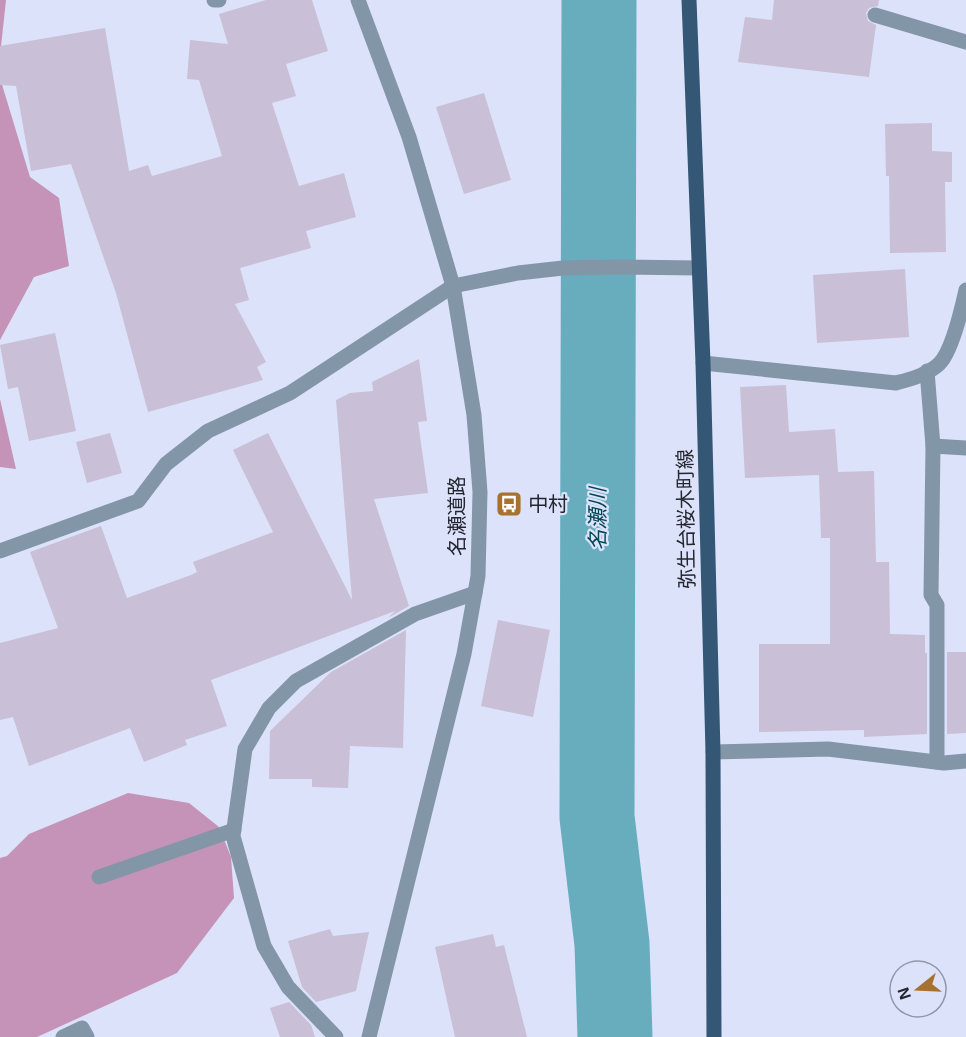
<svg xmlns="http://www.w3.org/2000/svg" width="966" height="1037" viewBox="0 0 966 1037" font-family="Arial,'Noto Sans JP',sans-serif">
<rect width="100%" height="100%" fill="#dce2fa"/>
<g fill="#c493b7">
<polygon points="0,0 6,0 0,56"/>
<polygon points="0,78 30,177 59,198 69,266 34,277 0,340"/>
<polygon points="0,399 16,469 0,467"/>
<polygon points="128,793 189,803 219,827 231,857 234,898 177,973 37,1037 0,1037 0,858 7,856 29,834"/>
</g>
<g fill="none" stroke-linecap="round" stroke-linejoin="round">
<polyline stroke="#67adbe" stroke-width="75" points="599,0 597,817 612,944 615,1037"/>
</g>
<g fill="#c9bfd6">
<polygon points="266,0 312,0 328,51 286,64 296,96 272,103 299,186 344,173 356,217 306,231 311,248 240,268 249,300 235,304 266,362 257,367 263,380 148,412 116,293 71,164 31,171 16,86 0,85 0,46 105,28 129,171 148,165 152,176 222,156 199,80 187,79 190,40 228,44 219,14"/>
<polygon points="774,0 879,0 878,6 869,8 866,13 868,21 876,25 869,77 738,62 745,17 772,20"/>
<polygon points="484,93 511,180 464,194 436,107"/>
<polygon points="932,123 932,151 952,152 952,182 945,182 946,252 890,253 889,176 886,176 885,124"/>
<polygon points="905,269 909,337 817,343 813,275"/>
<polygon points="55,333 76,431 29,441 18,387 8,389 0,345"/>
<polygon points="419,359 427,421 418,422 428,493 374,499 409,606 388,618 395,611 211,680 227,726 185,740 187,745 144,762 130,728 29,766 13,717 0,720 0,643 58,628 30,552 101,526 127,598 191,575 197,572 193,562 273,532 233,450 268,433 352,600 336,400 350,393 373,391 372,382"/>
<polygon points="786,385 789,432 835,429 838,472 874,471 876,562 889,562 890,634 925,635 925,653 927,653 927,734 864,737 864,730 759,732 759,644 830,644 830,538 821,538 819,475 745,478 740,387"/>
<polygon points="110,433 122,473 87,483 76,442"/>
<polygon points="498,620 550,630 533,717 481,706"/>
<polygon points="406,630 403,748 350,746 348,788 312,787 312,779 269,779 270,731 331,672"/>
<polygon points="947,652 966,652 966,733 947,734"/>
<polygon points="330,929 333,936 369,932 356,991 316,1002 302,987 288,941"/>
<polygon points="493,934 496,947 504,945 527,1037 455,1037 435,947"/>
<polygon points="289,1002 311,1025 315,1037 280,1037 270,1008"/>
</g>
<g fill="none" stroke-linecap="round" stroke-linejoin="round">
<g stroke="#8396a7" stroke-width="15">
<polyline points="214,0 219,0"/>
<polyline points="358,0 409,137 453,286 474,415 480,492 478,576 464,654 369,1037"/>
<polyline points="875,15 966,42"/>
<path d="M 703,363 L 896,383 C 911,379 927,375 939,364 C 952,352 962,308 966,290"/>
<polyline points="927,371 933,446 931,595 937,605 937,762"/>
<polyline points="933,446 966,448"/>
<polyline points="0,551 138,501 166,464 208,431 290,393 453,286 518,273 563,268 622,267 699,268"/>
<polyline points="713,752 828,749 944,763 966,761"/>
<polyline points="99,877 234,830"/>
<polyline points="63,1037 82,1028 87,1037"/>
<polyline points="336,1037 288,987 264,946 233,836 245,749 269,708 296,681 415,614 475,593"/>
</g>
<polyline stroke="#335774" stroke-width="15" points="689,0 703,363 713,752 714,1037"/>
</g>
<defs>
<symbol id="bus-square" viewBox="-11 -11 22 22"><rect x="-9" y="-9" width="18" height="18" rx="4" fill="#a9712e" stroke="#dce2fa"/><path d="M-5-6H5V4H4V6H2V4H-2V6H-4V4H-5ZM-3.5-4V0h7V-4ZM-3.5 1.2v1.5H-2V1.2ZM2 1.2v1.5H3.5V1.2Z" fill="#fff"/></symbol>
</defs>
<g fill-rule="evenodd">
<use href="#bus-square" x="494" y="489" width="30" height="30"/>
</g>
<g text-anchor="middle" stroke-width="4.5" stroke-linejoin="round" paint-order="stroke">
<g font-size="20" fill="#24262f" stroke="#dce2fa" text-anchor="start">
<text x="528" y="511">中村</text>
</g>
<g font-size="20" fill="#24262f" stroke="#dce2fa">
<text transform="translate(457 516) rotate(-90)" y="7">名瀬道路</text>
<text transform="translate(686 519) rotate(-91)" y="7">弥生台桜木町線</text>
</g>
<g font-size="21" font-style="italic" fill="#024652" stroke="#dce2fa">
<text transform="translate(598 519) rotate(-90)" y="7">名瀬川</text>
</g>
</g>
<g transform="translate(918 989) rotate(252)"><circle r="28" fill="#dce2fa" stroke="#9297a9" stroke-width="1.5"/>
<path d="M0-4.5L10 22L0 15L-10 22Z" fill="#a9712e"/>
<text y="-9" font-size="16" font-weight="bold" text-anchor="middle" fill="#24262f">N</text>
</g>
</svg>
